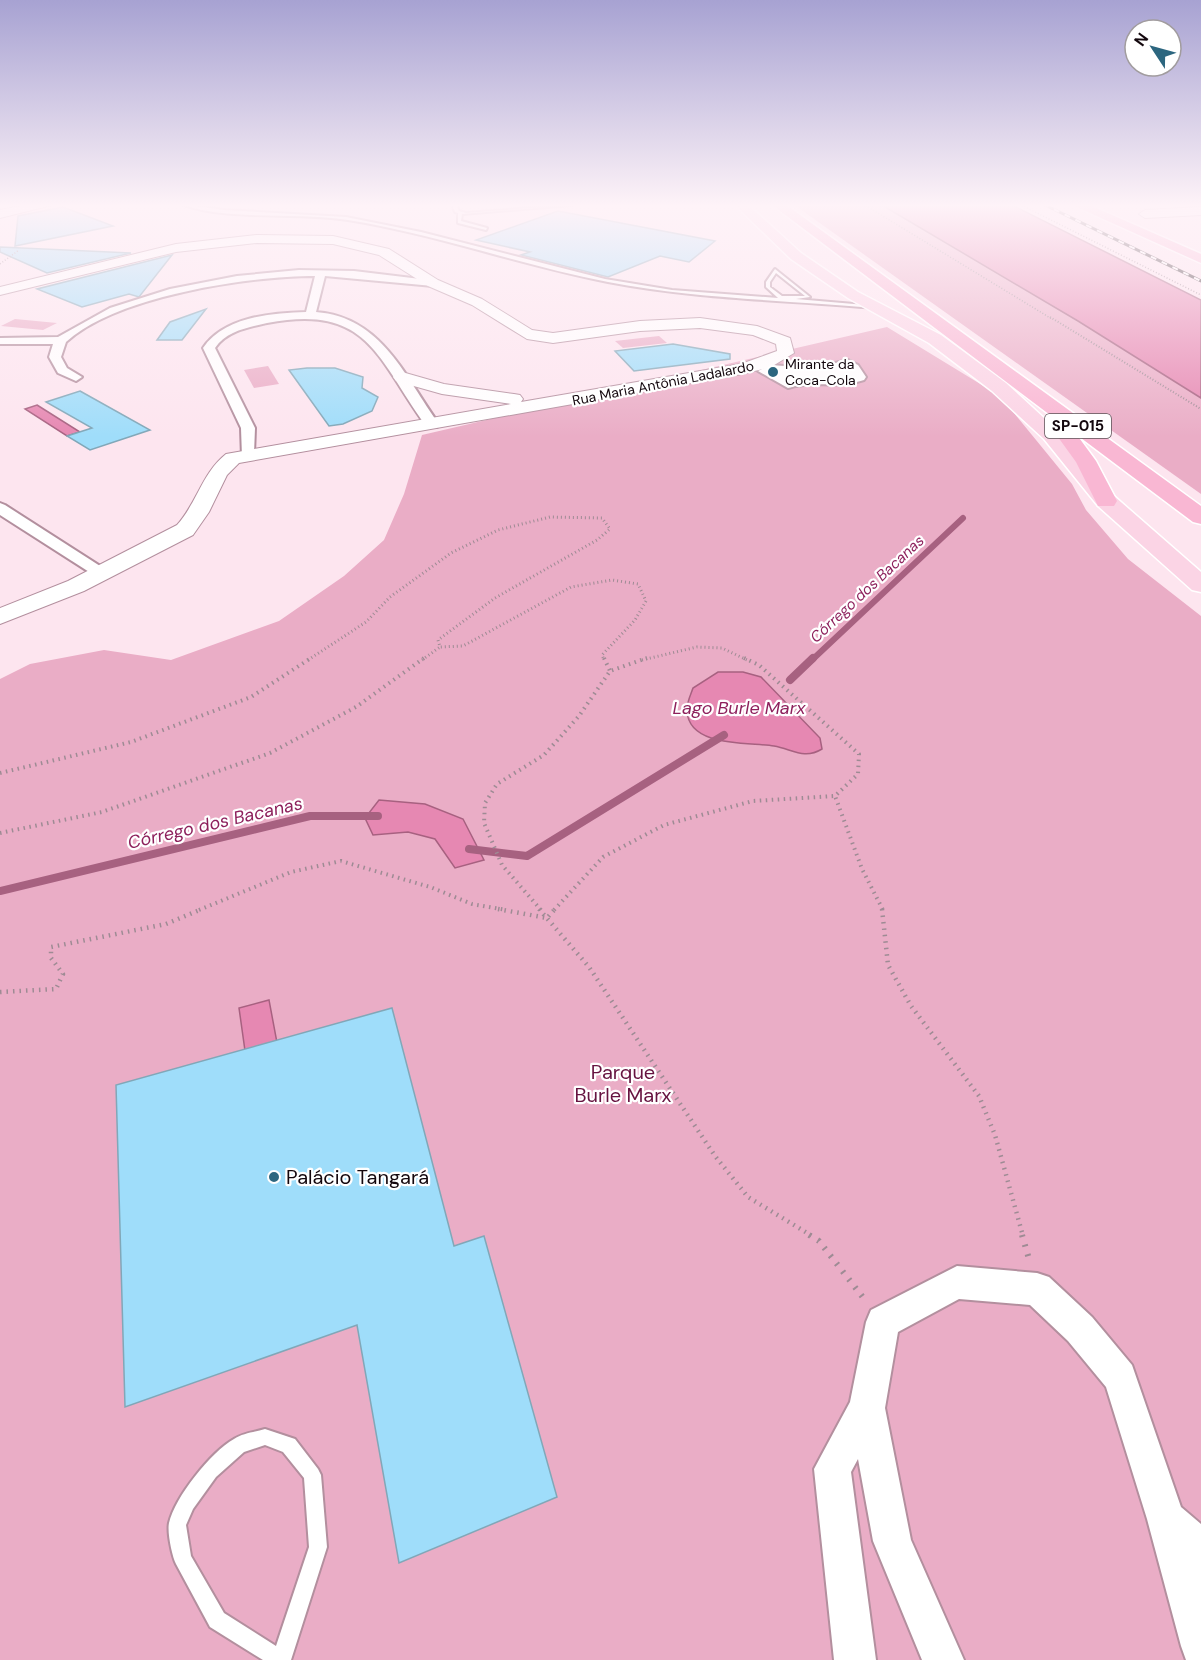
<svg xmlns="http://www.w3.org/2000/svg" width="1201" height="1660" viewBox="0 0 1201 1660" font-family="'DM Sans',sans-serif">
<rect width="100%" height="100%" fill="#fde5ef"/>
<g fill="#eaadc6">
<polygon points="793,204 880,204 1078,321 1201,398 1201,494"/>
<polygon points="15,319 57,323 43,330 1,326"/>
<polygon points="887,327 1000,396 1072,484 1086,510 1128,559 1201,616 1201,1660 0,1660 0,679 30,664 104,650 171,660 279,621 344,576 384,540 404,494 422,435"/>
<polygon points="659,336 667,343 623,348 615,341"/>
<polygon points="268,366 279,384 254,388 244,370"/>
</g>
<g fill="#e688b2" stroke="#a76180" stroke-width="1.5">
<polygon points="880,204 1010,204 1201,300 1201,398 1078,321"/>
<polygon points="37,405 80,432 67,436 25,409"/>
<path d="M 718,672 L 743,672 L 761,677 L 820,738 L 822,749 C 804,760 792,749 774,746 C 750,742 689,748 687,711 C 686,704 691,694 693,688 Z"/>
<polygon points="379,800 425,804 463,819 484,860 455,868 435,839 408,832 373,835 365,818"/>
<polygon points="269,1000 281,1064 248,1072 239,1008"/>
</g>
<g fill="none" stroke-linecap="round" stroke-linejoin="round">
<polyline stroke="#a76180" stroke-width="6" points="812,660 963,518"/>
<g stroke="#a76180" stroke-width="8">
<polyline points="790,680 813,658"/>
<polyline points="469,849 527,856 724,735"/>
<polyline points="0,891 310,816 378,816"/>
</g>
</g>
<g fill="#9fddfa" stroke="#81a7b8" stroke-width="1.5">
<polygon points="63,207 113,226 15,246 18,216"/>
<polygon points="558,211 715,241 689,262 660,256 608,277 521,255 530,252 476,240"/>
<polygon points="0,247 131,253 47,273 0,252"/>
<polygon points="172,255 139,297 129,294 82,307 37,289"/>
<polygon points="206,309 182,340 157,340 170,322"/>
<polygon points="673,344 730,354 730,359 634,371 615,351"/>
<polygon points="307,368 335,368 363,377 362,388 378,397 372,411 343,424 329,426 289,370"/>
<polygon points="80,391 150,430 90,450 67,436 92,428 46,402"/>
<polygon points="392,1008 454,1246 484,1236 557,1497 399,1563 357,1325 125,1407 116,1085"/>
</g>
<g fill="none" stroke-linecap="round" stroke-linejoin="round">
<defs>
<g id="lane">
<path d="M 181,204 L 224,210 L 346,217 L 421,232 L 605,279 L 672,290 L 778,298 L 766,287 L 766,282 L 775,269 L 810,297 L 796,299 L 877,306 L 874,308 C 785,300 696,299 608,282 C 520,265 436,234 348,220 C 295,211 230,222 181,204 ZM 776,273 L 805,296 L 782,296 L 770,287 L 770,282 Z"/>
<polygon points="452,204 456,204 459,211 466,213 572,205 462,214 461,221 487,228 486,230 458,223 458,213 455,212"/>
<path d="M 265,1429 L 295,1439 L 318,1469 L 321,1475 L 327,1547 L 291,1660 L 263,1660 L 210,1627 L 176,1564 C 172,1556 167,1532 169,1523 C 175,1497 211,1452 234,1439 C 243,1433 255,1432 265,1429 ZM 265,1445 L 283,1452 L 304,1478 L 309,1547 L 276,1646 L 224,1613 L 191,1556 L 186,1525 L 193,1509 L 216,1477 L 244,1452 Z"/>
</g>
<g id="street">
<path d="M 299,270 L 354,271 L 437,281 L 437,285 L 433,286 L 325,276 L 316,312 C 382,317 405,377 439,424 L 437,427 L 427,427 C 377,359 369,303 267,323 C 249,327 226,331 215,348 L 255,428 L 254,454 L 247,458 L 242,457 L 241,428 L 203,348 C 224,317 271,313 306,312 L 315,276 C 249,276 116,296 66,342 L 61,357 L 67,368 L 82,377 L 76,381 L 58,373 L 49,357 L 53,344 L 0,344 L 0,338 L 58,337 L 110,308 L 170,289 L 237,276 Z"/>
<path d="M 848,360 L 858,365 L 866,377 L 864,380 C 837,389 812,380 788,388 L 758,371 L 770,365 L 814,368 Z"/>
<polygon points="0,503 5,505 111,573 103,578 97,577 0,515"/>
<polygon points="957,1266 1037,1273 1049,1277 1092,1317 1132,1365 1181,1507 1201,1524 1201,1660 1186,1660 1181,1646 1147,1519 1106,1387 1068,1341 1030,1305 959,1299 898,1332 885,1408 911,1540 964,1660 922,1660 873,1541 858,1459 851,1472 876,1660 834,1660 814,1469 850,1402 866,1322 871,1310"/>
</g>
<g id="secondary">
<polygon points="31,204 56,204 0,218 0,210"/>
<polygon points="1201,207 1201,215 1145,218 1139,214 1145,210"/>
<path d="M 257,235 L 333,236 L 389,249 L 438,280 L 482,299 L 532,330 L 553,333 L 640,321 L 700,318 L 757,326 L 790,338 L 794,353 L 771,367 L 742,374 L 239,463 L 227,475 L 209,512 L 193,535 L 84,591 L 0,624 L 0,608 L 68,581 L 177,525 C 197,503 202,473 226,454 L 511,404 L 442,394 L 396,381 L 393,377 L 396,373 L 402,372 L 444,384 L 514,394 L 520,395 L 523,399 L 521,402 L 741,364 L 777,351 L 776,344 L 753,335 L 700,328 L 640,331 L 553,343 L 527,339 L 472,305 L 428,286 L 379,255 L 333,244 L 257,243 L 176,252 L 0,295 L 0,287 L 176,244 Z"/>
</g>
<polygon id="primary" points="734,204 747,204 801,253 858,292 941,335 1006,383 1058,431 1114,496 1201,572 1201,592 1192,590 1098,506 1044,439 992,391 929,343 848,298 791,259"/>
<g id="highway">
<polygon points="771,204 785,204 1201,506 1201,524 1193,522 1077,435 1096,461 1117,501 1114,506 1098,506 1076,462 1050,426 1058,421"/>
<polygon points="1070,204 1087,204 1201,254 1201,263"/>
</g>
</defs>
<use href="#lane" stroke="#b38f9e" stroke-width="4"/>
<use href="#street" stroke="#b38f9e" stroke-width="4"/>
<use href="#secondary" stroke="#b38f9e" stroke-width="2"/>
<use href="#primary" stroke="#fff" stroke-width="3"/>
<use href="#highway" stroke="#fff" stroke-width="3"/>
<g stroke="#9e8b94" stroke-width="1.5" stroke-dasharray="1 2" stroke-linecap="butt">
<polyline points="863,204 1052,319"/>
<polyline points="1019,204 1201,295"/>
<polyline points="0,264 19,250"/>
</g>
<polyline stroke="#9e8b94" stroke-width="2" stroke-dasharray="1 2" stroke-linecap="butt" points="1050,317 1201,409"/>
<g stroke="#9e8b94" stroke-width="3" stroke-dasharray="1 3" stroke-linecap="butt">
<polyline points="308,660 366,622 390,597 451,553 498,530 550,517 602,518 610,529 597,540 495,598 438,640 440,647 463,646 571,587 612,580 638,584 646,601 635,620 602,655 604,660"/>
<polyline points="422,660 440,647"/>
<polyline points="642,660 697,647 722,648 747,660"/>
</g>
<g stroke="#9e8b94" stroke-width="4" stroke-dasharray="1.5 4.5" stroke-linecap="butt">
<polyline points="604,658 610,671"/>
<polyline points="744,658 759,665 859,754 858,774 835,796 862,869 883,910"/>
<polyline points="0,773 131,742 251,697 311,658"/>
<polyline points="0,833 102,812 270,753 356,707 424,658"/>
<polyline points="199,910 291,872 341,861 430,887 472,904 506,910"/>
<polyline points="541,910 502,865 484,823 485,803 497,784 544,755 579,716 610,671 647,658"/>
<polyline points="554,910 603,857 664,825 753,801 835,796"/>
</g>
<g stroke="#9e8b94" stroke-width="4.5" stroke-dasharray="1.5 5" stroke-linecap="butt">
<polyline points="498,909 547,918 555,909"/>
<polyline points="539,909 589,967 715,1156 748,1197 812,1236"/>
<polyline points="882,909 888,965 911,1006 979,1096 995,1135 1023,1236"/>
<polyline points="0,992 56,989 63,974 51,958 51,947 166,924 202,909"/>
</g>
<g stroke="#9e8b94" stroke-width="6" stroke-dasharray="2 8" stroke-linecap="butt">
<polyline points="809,1235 819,1241 865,1300"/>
<polyline points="1022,1235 1029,1259"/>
</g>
<use href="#lane" fill="#fff" fill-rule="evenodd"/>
<use href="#street" fill="#fff" fill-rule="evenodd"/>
<use href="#secondary" fill="#fff" fill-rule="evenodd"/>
<use href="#primary" fill="#fbd4e5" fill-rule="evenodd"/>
<use href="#highway" fill="#f9b7d3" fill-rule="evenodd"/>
<defs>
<polyline id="rail" points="1043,204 1201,281"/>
</defs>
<use href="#rail" stroke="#36282f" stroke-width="3"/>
<use href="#rail" stroke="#fff" stroke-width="2" stroke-dasharray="6" stroke-linecap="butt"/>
</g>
<linearGradient id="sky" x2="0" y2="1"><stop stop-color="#a7a2d2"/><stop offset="0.47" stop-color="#fef3f8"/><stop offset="1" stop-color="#fef3f8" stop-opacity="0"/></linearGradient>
<rect width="1201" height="437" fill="url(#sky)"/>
<g fill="#2c667f" stroke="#fff" stroke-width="2">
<circle cx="773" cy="372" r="6"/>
<circle cx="274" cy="1177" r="6"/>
</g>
<g text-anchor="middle" stroke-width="4.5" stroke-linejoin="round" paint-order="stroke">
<g font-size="14" fill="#13070d" stroke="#fff" text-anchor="start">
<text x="785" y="369">Mirante da<tspan x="785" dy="16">Coca-Cola</tspan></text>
</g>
<g font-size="14" fill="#13070d" stroke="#fff">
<text transform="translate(663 383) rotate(-11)" y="5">Rua Maria Antônia Ladalardo</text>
</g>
<rect fill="#fff" stroke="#5a5156" stroke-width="1.5" x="1045" y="414" width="66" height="24" rx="4.5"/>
<g font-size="15" font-weight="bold" fill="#13070d">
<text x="1078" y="431">SP-015</text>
</g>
<g font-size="15" font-style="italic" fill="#8d205c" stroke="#fff">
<text transform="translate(867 589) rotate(-43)" y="5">Córrego dos Bacanas</text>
</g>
<g font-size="18" font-style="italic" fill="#8d205c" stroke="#fff">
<text x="739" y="714">Lago Burle Marx</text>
<text transform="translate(215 823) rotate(-13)" y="6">Córrego dos Bacanas</text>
</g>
<g font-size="20" fill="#661340" stroke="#fff">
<text x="623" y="1079">Parque<tspan x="623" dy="23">Burle Marx</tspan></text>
</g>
<g font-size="20" fill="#13070d" stroke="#fff" text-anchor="start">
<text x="286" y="1184">Palácio Tangará</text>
</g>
</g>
<g transform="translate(1153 48) rotate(306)"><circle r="28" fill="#ffffff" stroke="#a19c9e" stroke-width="1.5"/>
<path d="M0-4.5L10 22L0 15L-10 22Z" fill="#2c667f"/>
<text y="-9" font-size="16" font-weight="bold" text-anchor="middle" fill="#13070d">N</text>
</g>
</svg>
